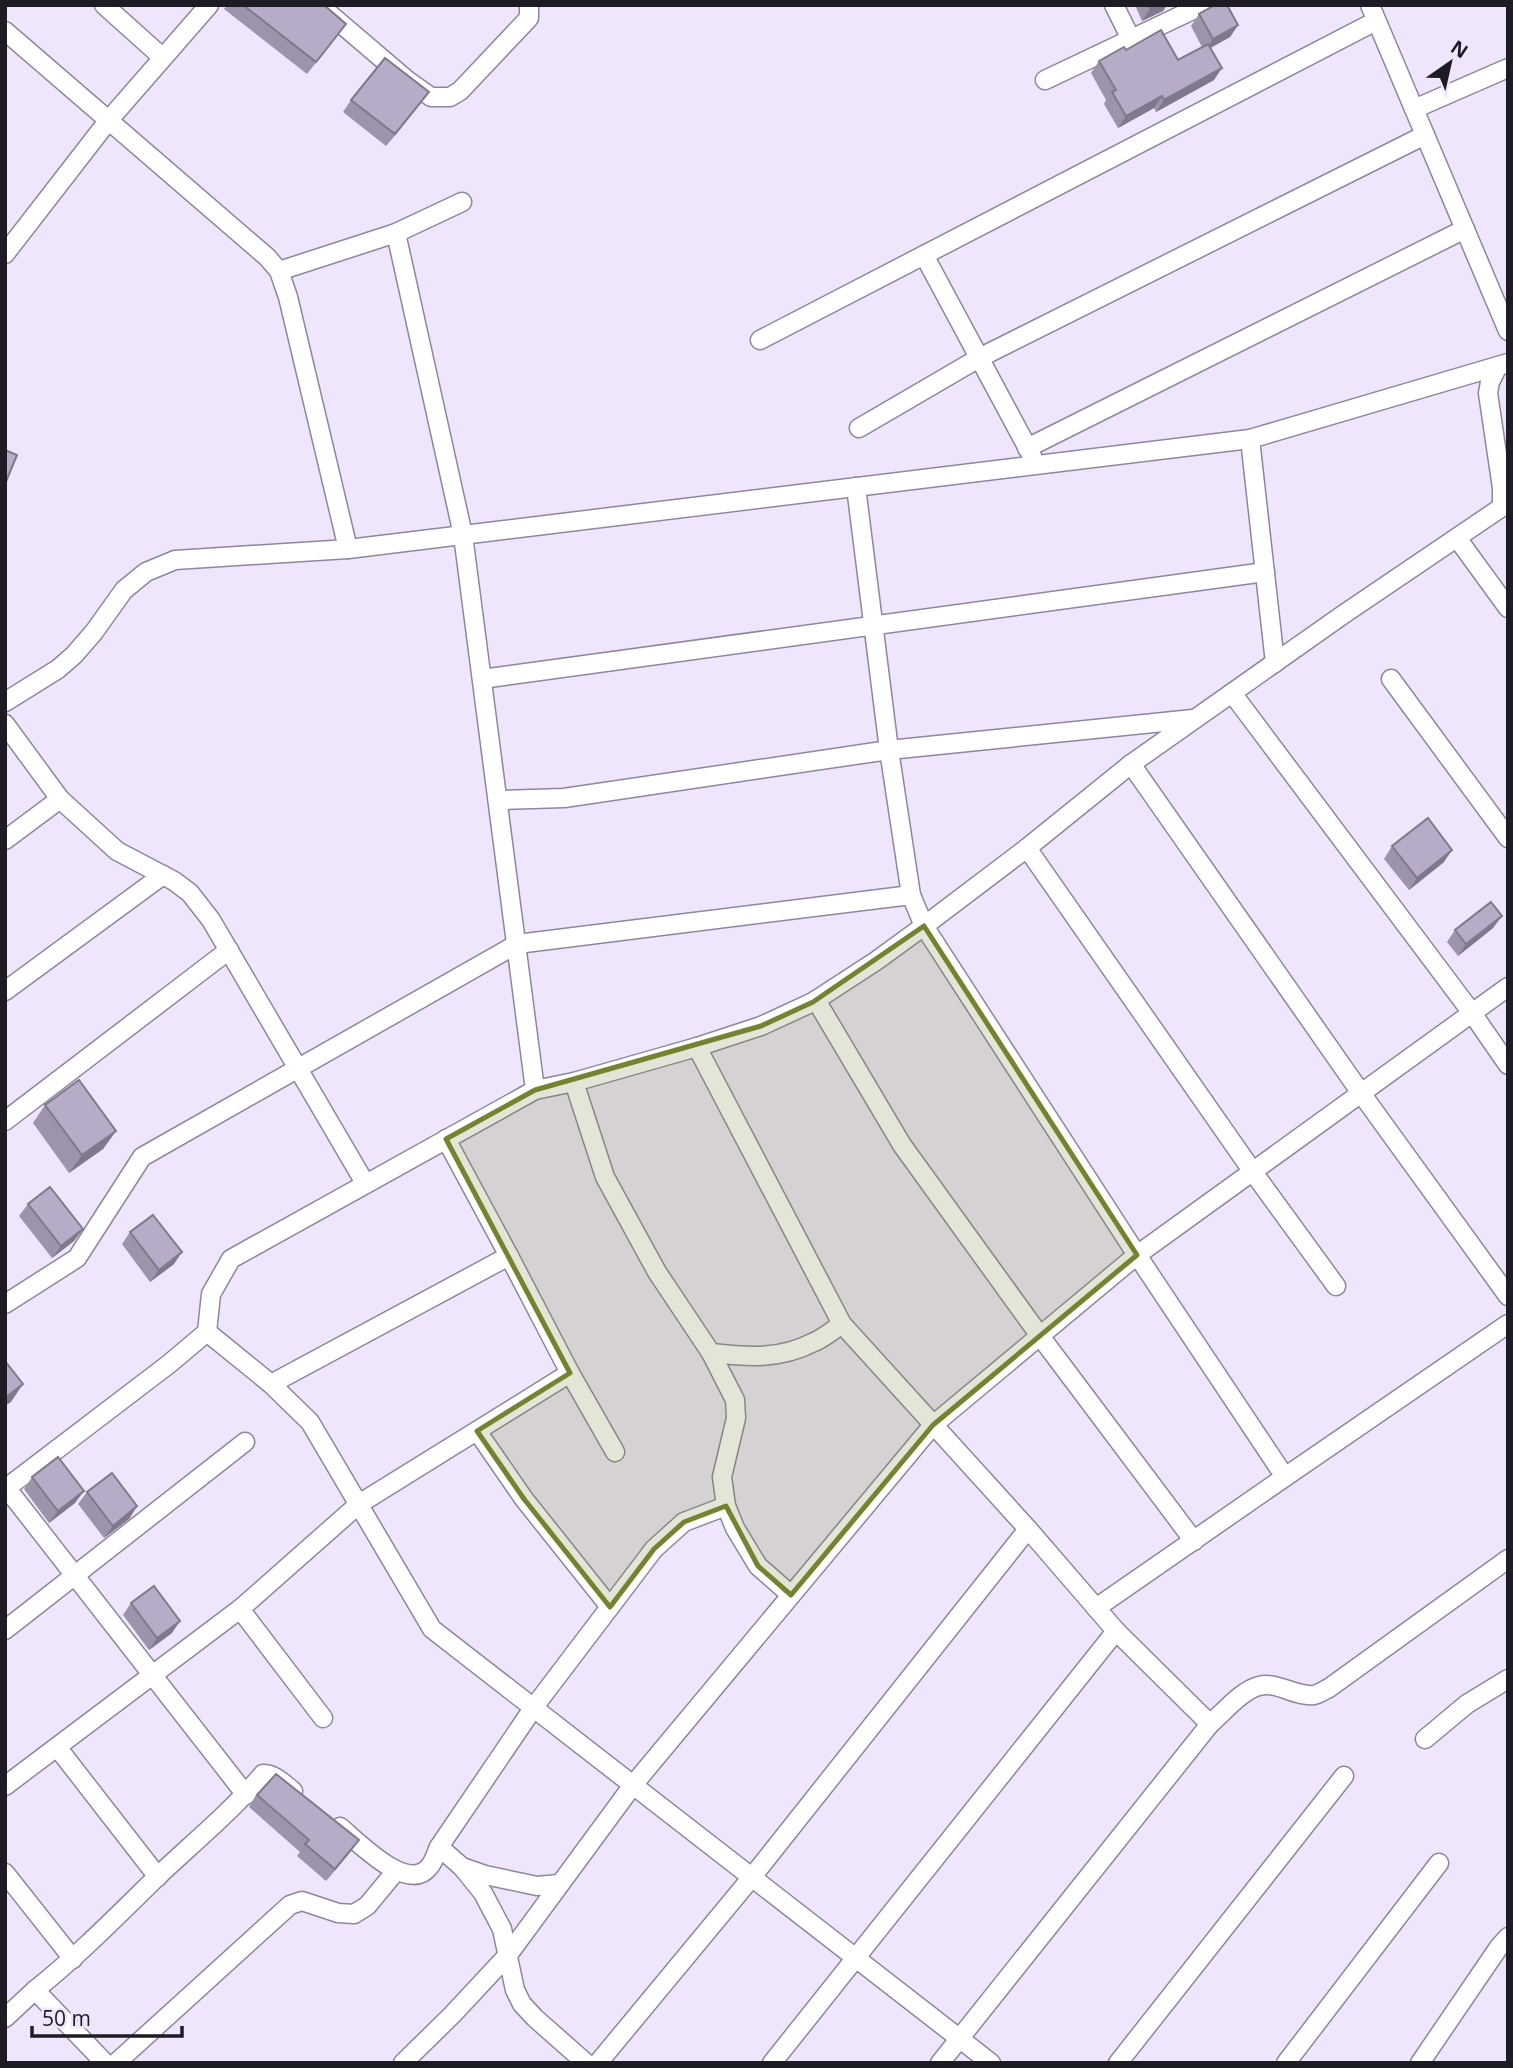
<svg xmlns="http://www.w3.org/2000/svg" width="1513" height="2068" viewBox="0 0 1513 2068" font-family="'Open Sans',sans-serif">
<rect width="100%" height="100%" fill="#efe6fc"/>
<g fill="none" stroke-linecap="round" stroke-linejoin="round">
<defs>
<g id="minor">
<polyline points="104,5 162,57"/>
<polyline points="319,5 407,80 431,97 450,97 460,91 529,18 529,5"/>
<polyline points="1114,5 1131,39"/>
<polyline points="1370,5 1508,331"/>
<polyline points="5,31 267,257 279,271 288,297 348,549"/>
<polyline points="1045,80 1203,5"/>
<polyline points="1414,109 1508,68"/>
<polyline points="396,233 463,535 535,1090"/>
<polyline points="5,254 108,121 209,5"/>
<polyline points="924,255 1032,456"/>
<polyline points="279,271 396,233 462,202"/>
<polyline points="760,340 1376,21"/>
<polyline points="1498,366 1490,382 1488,393 1502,488 1502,507"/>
<polyline points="859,428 979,358 1425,135"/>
<polyline points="1250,439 1275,663"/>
<polyline points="1027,448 1465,229"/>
<polyline points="856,487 889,750 911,895 924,926 1137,1255 1285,1477 1508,1324"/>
<polyline points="1457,538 1508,608"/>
<polyline points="482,679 1265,572"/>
<polyline points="1391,679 1508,838"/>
<polyline points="1232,693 1472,1013 1508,1065"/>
<polyline points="5,702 58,669 74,655 94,632 124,590 146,572 175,560 348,549 1250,439 1508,363"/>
<polyline points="5,724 60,799 5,840"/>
<polyline points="1131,764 1361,1093 1508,1296"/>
<polyline points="60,799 117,851 174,881 190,893 211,920 365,1183"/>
<polyline points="498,800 564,798 889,750 1193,719"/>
<polyline points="1027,848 1253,1172 1336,1286"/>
<polyline points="5,991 163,875"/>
<polyline points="816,1000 902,1145 1040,1336 1194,1541"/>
<polyline points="697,1047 842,1324 1028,1529 1116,1631 1210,1724"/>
<polyline points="574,1082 605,1177 657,1272 711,1353 735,1400 736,1418 722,1477 726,1506 735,1528 758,1566 791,1595"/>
<polyline points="5,1121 229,950"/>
<polyline points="509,1256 570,1373 615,1452"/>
<polyline points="5,1304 77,1258 142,1157 517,944 911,895"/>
<polyline points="207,1332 271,1384 310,1422 432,1629 991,2063"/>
<path d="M 711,1353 C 748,1357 779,1360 814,1342 C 824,1338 833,1330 842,1324"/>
<polyline points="271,1384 509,1256 446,1139"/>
<polyline points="477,1431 524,1499 610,1607"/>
<polyline points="5,1486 246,1795"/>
<polyline points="5,1489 169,1364 207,1332 211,1294 231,1259 535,1090 574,1082 697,1047 761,1026 813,1002 876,961 924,926 1027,848 1131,764 1344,614 1508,503"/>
<polyline points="1096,1608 1285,1477"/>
<polyline points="240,1609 323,1718"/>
<polyline points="5,1630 245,1442"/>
<polyline points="1425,1739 1467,1704 1508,1679"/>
<polyline points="57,1747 158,1877"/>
<polyline points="5,1786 240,1609 359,1504 570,1373"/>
<path d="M 340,1827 C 358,1842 408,1894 429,1867 C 434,1862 436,1853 439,1847 L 534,1707 L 654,1549 L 684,1522 L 726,1506"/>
<polyline points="439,1847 462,1867 485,1875 537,1886 559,1884"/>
<polyline points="462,1867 483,1893 502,1929 515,1990 522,2004 535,2018 586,2063"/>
<polyline points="5,1873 73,1959"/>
<path d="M 35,1990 C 79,1955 118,1915 158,1876 C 194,1842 232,1811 263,1774 C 275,1774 284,1784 293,1791"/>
<polyline points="5,2018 35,1990 105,2063"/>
<polyline points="116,2063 290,1905 302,1901 338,1913 354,1914 367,1906 396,1871"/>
<polyline points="403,2063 452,2015 508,1955 633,1785 933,1425 1137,1255 1508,987"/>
<polyline points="598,2063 752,1877 1028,1529"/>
<polyline points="772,2063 1116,1631"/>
<path d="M 940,2063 L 1210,1724 C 1223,1713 1242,1690 1259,1686 C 1277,1681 1295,1697 1314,1695 C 1319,1694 1325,1690 1329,1688 L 1508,1559"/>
<polyline points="1118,2063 1344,1776"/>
<polyline points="1286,2063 1439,1863"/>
<polyline points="1420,2063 1499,1947 1508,1937"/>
</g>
</defs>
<use href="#minor" stroke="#8f859e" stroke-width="21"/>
<use href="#minor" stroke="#fff" stroke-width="18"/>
</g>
<g fill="#9d94ab">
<polygon points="227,5 324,5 337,36 307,74 224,9"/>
<polygon points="1135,5 1167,5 1163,11 1142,21"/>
<polygon points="1199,14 1238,25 1230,37 1210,48 1214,80 1156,112 1154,108 1118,128 1104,104 1106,100 1091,73 1099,61 1126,50 1178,60 1202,47 1191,26"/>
<polygon points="351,100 420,104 386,146 343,112"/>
<polygon points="1392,846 1444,862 1409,890 1384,859"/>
<polygon points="1493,928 1458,956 1447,942 1455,930"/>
<polygon points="45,1105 116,1131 103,1149 69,1173 33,1123"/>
<polygon points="28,1204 83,1229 74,1241 52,1258 19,1216"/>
<polygon points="130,1232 174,1264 150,1282 122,1244"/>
<polygon points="32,1477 75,1503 49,1523 24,1489"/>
<polygon points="87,1492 137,1506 129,1519 104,1538 78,1504"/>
<polygon points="131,1603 172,1633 149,1650 123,1615"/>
<polygon points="257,1795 359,1840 350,1852 326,1881 297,1856 300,1852 249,1807"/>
</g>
<g fill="#80788b">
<polygon points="1158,5 1167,5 1163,11 1142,21 1150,9"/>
<polygon points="1238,25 1230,37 1205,51 1213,39"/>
<polygon points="1222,68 1214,80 1156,112 1164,100"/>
<polygon points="429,92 420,104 386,146 395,134"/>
<polygon points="1162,96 1154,108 1118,128 1126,116"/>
<polygon points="1452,850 1444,862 1409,890 1417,878"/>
<polygon points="1502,916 1493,928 1458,956 1466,944"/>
<polygon points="116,1131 103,1149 69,1173 82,1155"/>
<polygon points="83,1229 74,1241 52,1258 61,1246"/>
<polygon points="182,1252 174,1264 150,1282 159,1270"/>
<polygon points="23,1384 11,1402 5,1406 5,1398"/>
<polygon points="84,1491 75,1503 49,1523 58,1511"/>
<polygon points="137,1506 129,1519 104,1538 113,1526"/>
<polygon points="180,1621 172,1633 149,1650 157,1638"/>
<polygon points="359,1840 350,1852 326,1881 335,1869"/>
</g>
<g fill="#b7acc7" stroke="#80788b" stroke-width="2">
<polygon points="243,5 324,5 346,24 316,62"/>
<polygon points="1149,5 1158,5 1150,9"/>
<polygon points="1215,5 1227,5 1238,25 1213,39 1199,14"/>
<polygon points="1161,30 1178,60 1208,44 1222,68 1164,100 1162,96 1126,116 1112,92 1116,90 1099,61 1124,47 1126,50"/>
<polygon points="385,58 429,92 395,134 351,100"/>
<polygon points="5,450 17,455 5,484"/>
<polygon points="1428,818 1452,850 1417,878 1392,846"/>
<polygon points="1491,902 1502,916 1466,944 1455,930"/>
<polygon points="79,1080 116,1131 82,1155 45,1105"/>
<polygon points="50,1187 83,1229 61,1246 28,1204"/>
<polygon points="153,1215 182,1252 159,1270 130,1232"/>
<polygon points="5,1361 23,1384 5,1398"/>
<polygon points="58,1457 84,1491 58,1511 32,1477"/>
<polygon points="112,1473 137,1506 113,1526 87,1492"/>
<polygon points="154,1586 180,1621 157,1638 131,1603"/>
<polygon points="276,1774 359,1840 335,1869 305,1844 309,1840 257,1795"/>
</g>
<path fill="#758330" fill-opacity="0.2" stroke="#758330" stroke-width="5" stroke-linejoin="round" d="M 924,926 L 1137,1255 L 933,1425 L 791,1595 L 758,1566 L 726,1506 L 684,1522 L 654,1549 L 610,1607 L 524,1499 L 477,1431 L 570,1373 L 446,1139 L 535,1090 L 761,1026 L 813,1002 Z"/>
<rect width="1513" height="2068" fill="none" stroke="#1f1b25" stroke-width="14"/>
<g transform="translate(1450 63) rotate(34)" stroke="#efe6fc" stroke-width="5" paint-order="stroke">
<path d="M0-5L12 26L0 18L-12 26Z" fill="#1f1b25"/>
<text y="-10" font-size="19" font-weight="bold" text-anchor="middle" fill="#1f1b25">N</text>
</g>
<path d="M32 2026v10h150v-10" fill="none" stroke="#1f1b25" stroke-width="3.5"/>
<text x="42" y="2026" font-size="21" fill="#1f1b25" stroke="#efe6fc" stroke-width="5" paint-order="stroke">50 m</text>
</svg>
